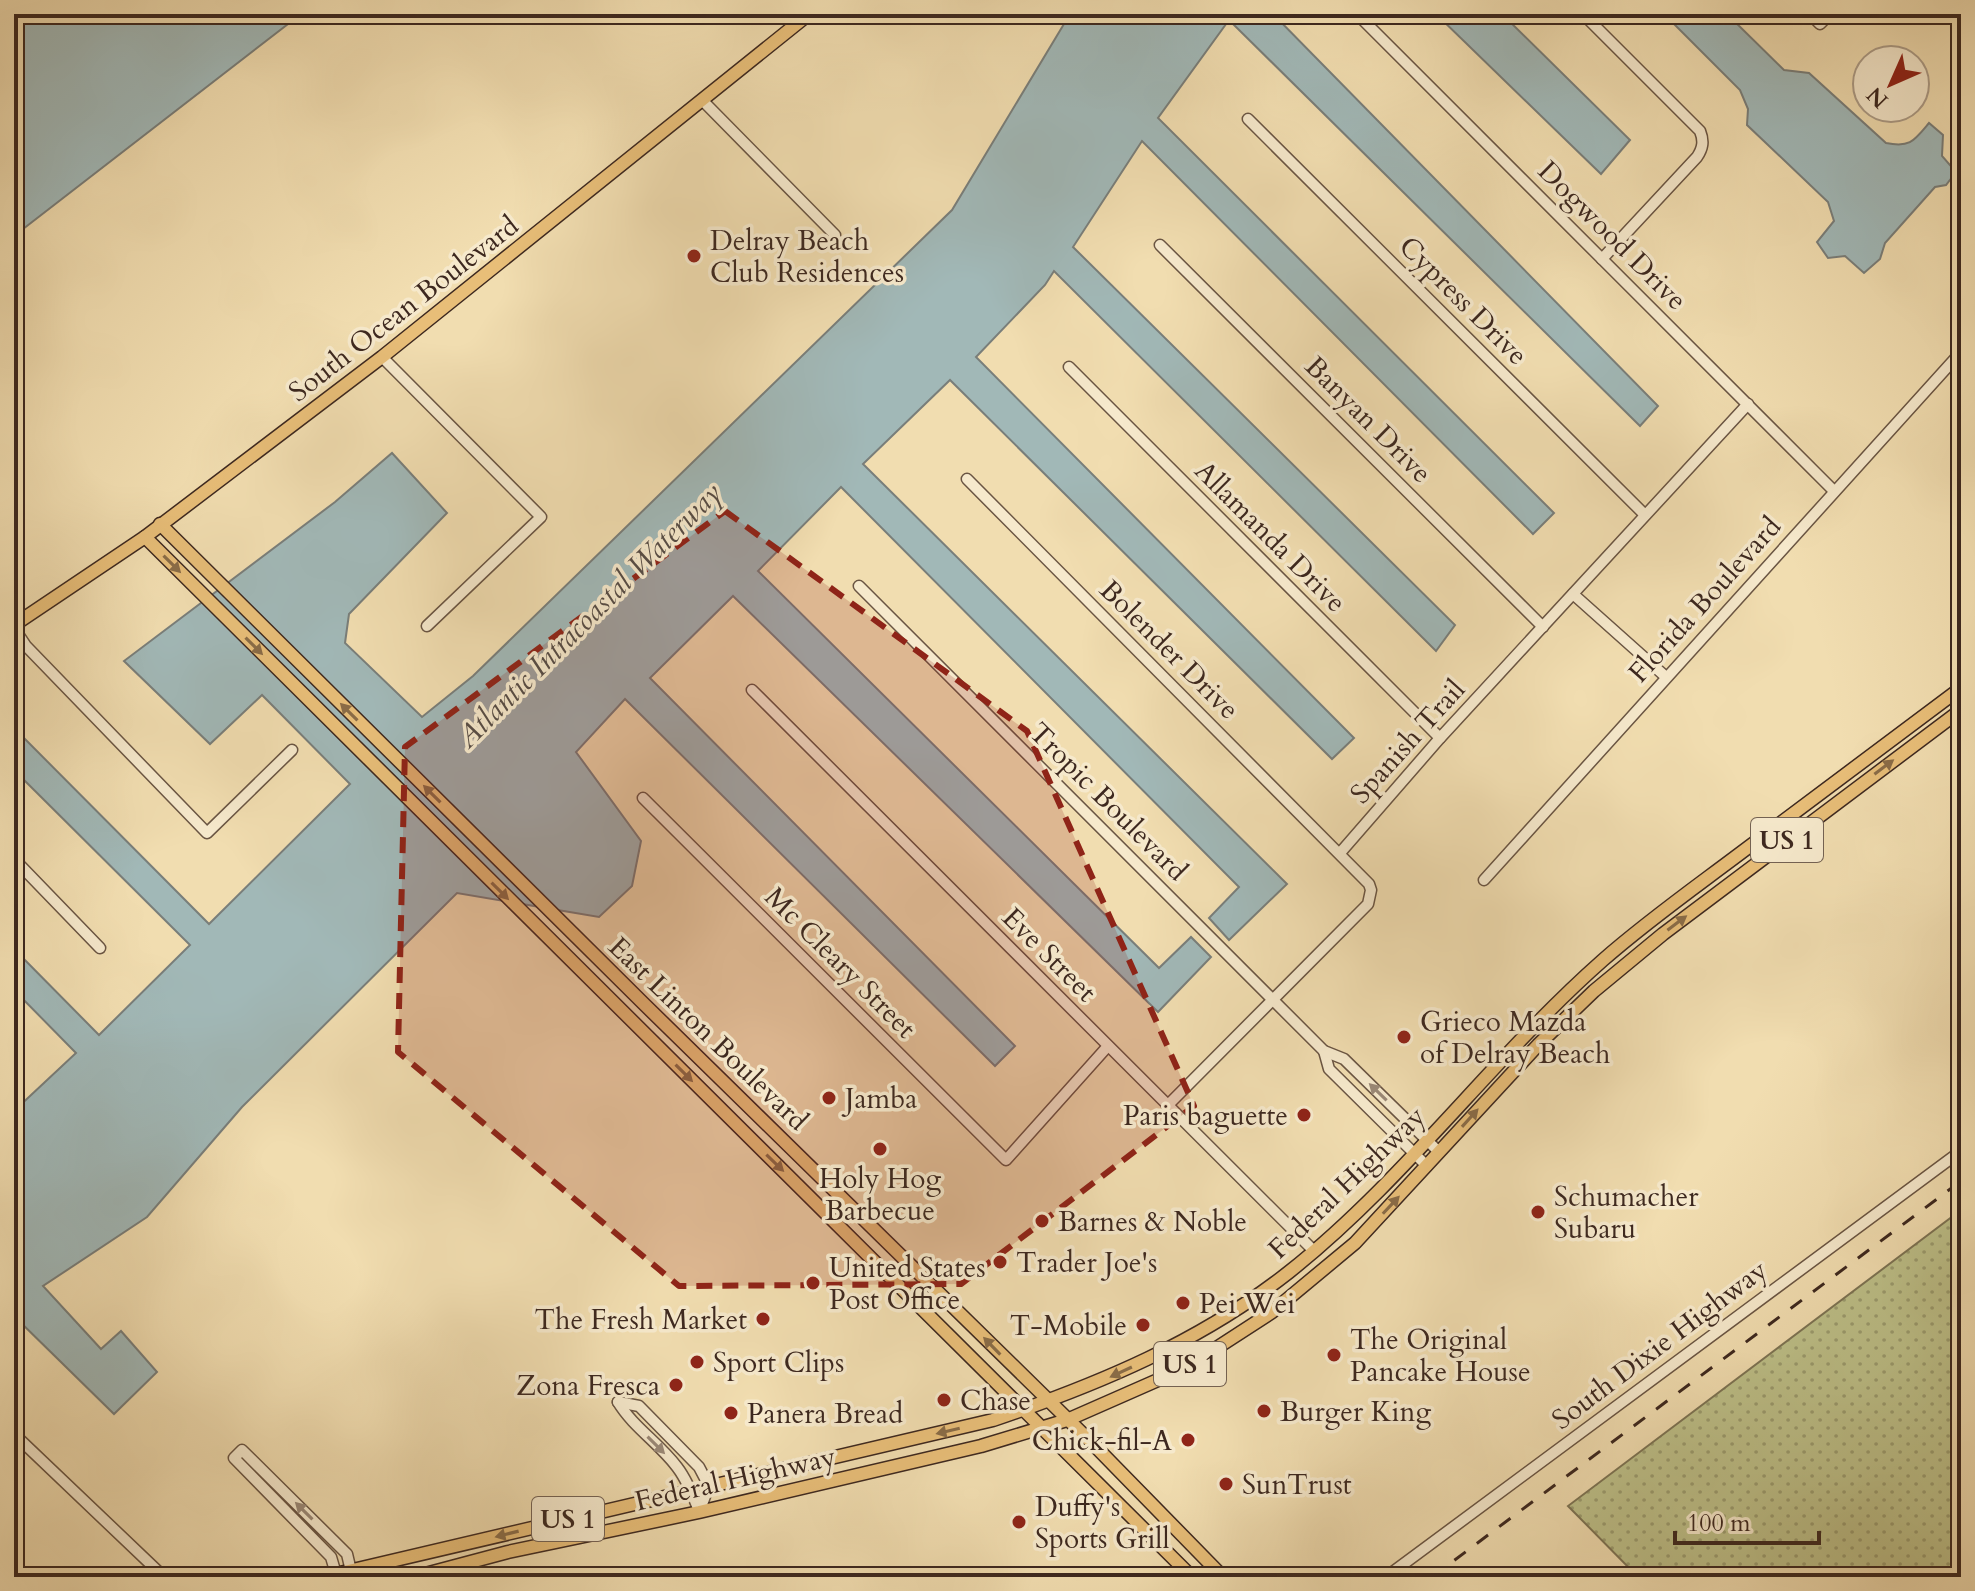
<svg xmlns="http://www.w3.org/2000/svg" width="1975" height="1591" viewBox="0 0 1975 1591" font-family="Cardo,serif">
<defs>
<pattern id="park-dots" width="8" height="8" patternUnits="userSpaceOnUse" patternTransform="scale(2)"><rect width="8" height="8" fill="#bdc089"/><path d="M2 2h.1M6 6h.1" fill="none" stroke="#9b9c6f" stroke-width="1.8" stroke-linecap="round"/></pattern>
</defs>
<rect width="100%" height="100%" fill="#f1ddb0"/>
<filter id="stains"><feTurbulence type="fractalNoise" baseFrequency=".0025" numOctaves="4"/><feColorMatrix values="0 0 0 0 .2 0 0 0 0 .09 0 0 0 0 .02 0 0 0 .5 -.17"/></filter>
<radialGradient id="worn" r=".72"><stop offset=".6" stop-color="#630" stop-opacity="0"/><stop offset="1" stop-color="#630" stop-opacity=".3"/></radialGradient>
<polygon fill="url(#park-dots)" stroke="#7d7454" stroke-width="2" points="1961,1210 1961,1577 1638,1577 1568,1506"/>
<g fill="#a1b8b7" stroke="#797e7a" stroke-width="2">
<polygon points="14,14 301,14 14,236"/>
<polygon points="1070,14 1273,14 1658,406 1640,426 1229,20 1158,118 1554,513 1533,534 1142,141 1073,247 1455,625 1436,651 1054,271 1045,285 976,357 1354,738 1332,759 950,380 863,464 1287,884 1229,940 1209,918 1239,887 841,487 758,571 1159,968 1191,937 1211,957 1158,1012 733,596 650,678 1015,1046 995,1066 625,699 576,752 641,841 632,886 599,917 457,893 242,1107 147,1217 43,1286 101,1349 121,1331 157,1372 114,1414 14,1316 14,1111 76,1053 14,990 14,949 99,1035 190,945 14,770 14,728 209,924 350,784 262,695 210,744 124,661 335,502 392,453 447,513 349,614 345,643 422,717 473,676 952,210"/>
<polygon points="1436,14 1502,14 1630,140 1601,174"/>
<path d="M 1664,14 L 1727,14 L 1784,70 L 1809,73 L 1886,143 C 1910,148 1914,141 1929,123 L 1943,135 L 1942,156 L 1956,172 L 1946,185 L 1935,187 L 1885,243 L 1880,259 L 1864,273 L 1845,256 L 1828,258 L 1817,242 L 1834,221 L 1828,202 L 1747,125 L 1748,109 L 1740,90 Z"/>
</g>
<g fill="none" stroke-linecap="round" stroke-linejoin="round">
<defs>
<g id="minor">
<polyline points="1357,14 1834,491"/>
<path d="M 1583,14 L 1700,131 C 1704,141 1703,148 1697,157 L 1602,259"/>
<polyline points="1810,14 1820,24 1830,14"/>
<polyline points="703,101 835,235"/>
<polyline points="1248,119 1645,515"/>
<polyline points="1160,245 1543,627"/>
<polyline points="382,357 541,517 427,626"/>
<polyline points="1069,367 1440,738"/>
<polyline points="967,479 1369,884 1371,890 1368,904 1167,1106"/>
<polyline points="859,586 1324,1051 1344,1059 1439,1152"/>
<polyline points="1573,594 1666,677"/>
<polyline points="14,628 26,646 207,833 292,750"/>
<polyline points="752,690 1314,1251"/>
<polyline points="643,798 1006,1160 1108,1046"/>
<polyline points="1340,853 1440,738 1748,404"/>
<polyline points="14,859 100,948"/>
<polyline points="1484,880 1961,352"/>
<polyline points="1324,1051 1329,1069 1427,1166"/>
<polyline points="618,1402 639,1406 699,1467 709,1486 699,1512"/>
<path d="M 618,1402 C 633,1427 659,1443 677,1467 C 687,1480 693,1495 699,1511"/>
<polyline points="14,1434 164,1577"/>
<polyline points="336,1574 331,1557 234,1458 242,1450 347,1554 351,1571"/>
<polyline points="1386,1577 1961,1151"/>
</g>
<g id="major">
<polyline points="160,524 643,1003 1091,1442 1223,1577"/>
<polyline points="145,537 1192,1577"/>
<polyline points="14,625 145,537 382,357 809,14"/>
<path d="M 323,1577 L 993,1420 C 1099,1384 1200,1342 1289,1272 C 1405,1180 1492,1058 1603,960 C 1645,923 1690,891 1734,858 C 1810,801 1885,745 1961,688"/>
<polyline points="414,1577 508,1552 699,1512 981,1446 1067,1420 1158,1380 1215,1349 1272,1312 1355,1243 1538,1045 1594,991 1663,934 1961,710"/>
</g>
</defs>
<use href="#minor" stroke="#6a5543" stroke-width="13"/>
<use href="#major" stroke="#3d281f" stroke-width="15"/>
<use href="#minor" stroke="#f6e9cc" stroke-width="10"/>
<use href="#major" stroke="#e8be78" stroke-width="12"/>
<polyline stroke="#3d281f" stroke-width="3" stroke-dasharray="14 14" stroke-linecap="butt" points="1432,1577 1961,1181"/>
</g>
<defs><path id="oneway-solid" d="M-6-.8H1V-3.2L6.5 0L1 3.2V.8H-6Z" transform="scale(2)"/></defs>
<g fill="#8a6c47">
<use href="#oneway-solid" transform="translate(172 564) rotate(45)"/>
<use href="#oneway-solid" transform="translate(254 646) rotate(45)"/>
<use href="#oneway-solid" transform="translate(349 712) rotate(-135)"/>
<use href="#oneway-solid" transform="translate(1884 767) rotate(-37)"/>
<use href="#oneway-solid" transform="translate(432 794) rotate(-135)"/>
<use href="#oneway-solid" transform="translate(500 891) rotate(45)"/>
<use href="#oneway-solid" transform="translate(1677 923) rotate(-37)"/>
<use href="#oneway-solid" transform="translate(684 1073) rotate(45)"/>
<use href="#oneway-solid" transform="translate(1470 1118) rotate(-48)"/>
<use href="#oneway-solid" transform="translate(775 1163) rotate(44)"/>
<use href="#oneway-solid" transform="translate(1391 1205) rotate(-47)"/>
<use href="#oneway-solid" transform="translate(992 1346) rotate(-134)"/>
<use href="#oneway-solid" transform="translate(1121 1372) rotate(155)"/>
<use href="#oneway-solid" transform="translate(948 1431) rotate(167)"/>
<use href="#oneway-solid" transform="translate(507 1534) rotate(166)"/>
</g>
<g fill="#9a8876">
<use href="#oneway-solid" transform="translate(1378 1092) rotate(-136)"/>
<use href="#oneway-solid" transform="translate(656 1445) rotate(45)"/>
<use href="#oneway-solid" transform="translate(304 1511) rotate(-135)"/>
</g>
<path fill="#8f2418" fill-opacity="0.2" stroke="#8f2418" stroke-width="6" stroke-dasharray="16 10" stroke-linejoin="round" d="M 725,511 L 1027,731 L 1194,1106 L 961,1284 L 679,1286 L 398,1052 L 405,747 Z"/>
<g fill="#8f2418" stroke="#f6e9cc" stroke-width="3">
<circle cx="694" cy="256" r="8"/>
<circle cx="1404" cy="1037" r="8"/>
<circle cx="829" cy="1098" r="8"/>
<circle cx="1304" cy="1115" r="8"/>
<circle cx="880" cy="1149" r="8"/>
<circle cx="1538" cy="1212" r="8"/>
<circle cx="1042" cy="1221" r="8"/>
<circle cx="1000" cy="1262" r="8"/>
<circle cx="813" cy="1283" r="8"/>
<circle cx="1183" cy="1303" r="8"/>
<circle cx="763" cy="1319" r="8"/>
<circle cx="1143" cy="1325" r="8"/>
<circle cx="1334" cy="1355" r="8"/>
<circle cx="697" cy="1362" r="8"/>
<circle cx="676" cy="1385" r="8"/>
<circle cx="944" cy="1400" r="8"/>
<circle cx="1264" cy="1411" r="8"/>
<circle cx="731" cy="1413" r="8"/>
<circle cx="1188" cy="1440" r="8"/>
<circle cx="1226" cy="1484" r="8"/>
<circle cx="1019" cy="1522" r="8"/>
</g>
<g text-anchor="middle" stroke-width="7" stroke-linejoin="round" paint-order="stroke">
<g fill="#f6e9cc" stroke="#746253" stroke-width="2">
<rect x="1751" y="818" width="72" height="44" rx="6"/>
<rect x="1154" y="1342" width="72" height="44" rx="6"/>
<rect x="532" y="1497" width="72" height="44" rx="6"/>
</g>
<g font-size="26" font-weight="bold" fill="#3d281f">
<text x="1787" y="849">US 1</text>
<text x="1190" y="1373">US 1</text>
<text x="568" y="1528">US 1</text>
</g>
<g font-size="28" fill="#3d281f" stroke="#f6e9cc">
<text transform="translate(1613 235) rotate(45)" y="10">Dogwood Drive</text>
<text transform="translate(1464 300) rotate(45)" y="10">Cypress Drive</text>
<text transform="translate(403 308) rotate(-38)" y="10">South Ocean Boulevard</text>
<text transform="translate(1369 419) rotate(45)" y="10">Banyan Drive</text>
<text transform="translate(1271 536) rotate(45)" y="10">Allamanda Drive</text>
<text transform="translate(1704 599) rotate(-48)" y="10">Florida Boulevard</text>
<text transform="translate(1170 649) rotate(45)" y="10">Bolender Drive</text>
<text transform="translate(1407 741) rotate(-48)" y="10">Spanish Trail</text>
<text transform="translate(1109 801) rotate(45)" y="10">Tropic Boulevard</text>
<text transform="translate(1050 954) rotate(45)" y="10">Eve Street</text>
<text transform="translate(841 962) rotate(45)" y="10">Mc Cleary Street</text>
<text transform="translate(709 1033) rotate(44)" y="10">East Linton Boulevard</text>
<text transform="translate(1346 1182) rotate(-44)" y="10">Federal Highway</text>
<text transform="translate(1659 1344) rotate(-37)" y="10">South Dixie Highway</text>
<text transform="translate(735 1478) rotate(-13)" y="10">Federal Highway</text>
</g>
<g font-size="28" fill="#3d281f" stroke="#f6e9cc" text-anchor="start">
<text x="710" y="250">Delray Beach<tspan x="710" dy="32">Club Residences</tspan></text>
<text x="1420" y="1031">Grieco Mazda<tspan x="1420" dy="32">of Delray Beach</tspan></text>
<text x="845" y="1108">Jamba</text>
<text x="1288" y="1125" text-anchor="end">Paris baguette</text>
<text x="880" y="1188" text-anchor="middle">Holy Hog<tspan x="880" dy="32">Barbecue</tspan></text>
<text x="1554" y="1206">Schumacher<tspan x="1554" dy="32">Subaru</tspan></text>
<text x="1058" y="1231">Barnes &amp; Noble</text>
<text x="1016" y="1272">Trader Joe's</text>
<text x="829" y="1277">United States<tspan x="829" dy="32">Post Office</tspan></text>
<text x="1199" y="1313">Pei Wei</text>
<text x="747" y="1329" text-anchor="end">The Fresh Market</text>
<text x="1127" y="1335" text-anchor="end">T-Mobile</text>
<text x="1350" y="1349">The Original<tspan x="1350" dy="32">Pancake House</tspan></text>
<text x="713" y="1372">Sport Clips</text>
<text x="660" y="1395" text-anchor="end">Zona Fresca</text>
<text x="960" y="1410">Chase</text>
<text x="1280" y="1421">Burger King</text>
<text x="747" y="1423">Panera Bread</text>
<text x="1172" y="1450" text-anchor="end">Chick-fil-A</text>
<text x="1242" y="1494">SunTrust</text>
<text x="1035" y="1516">Duffy's<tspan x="1035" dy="32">Sports Grill</tspan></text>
</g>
<g font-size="30" font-style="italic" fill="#564c45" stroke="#f6e9cc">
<text transform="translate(589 615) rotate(-45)" y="10">Atlantic Intracoastal Waterway</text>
</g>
</g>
<rect width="1975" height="1591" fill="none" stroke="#f1ddb0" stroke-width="48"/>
<rect x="16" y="16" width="1943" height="1559" fill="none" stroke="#3d281f" stroke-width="4"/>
<rect x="24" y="24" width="1927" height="1543" fill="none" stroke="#3d281f" stroke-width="2"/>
<g transform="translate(1891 84) rotate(225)"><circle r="38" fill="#f6e9cc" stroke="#ac9c87" stroke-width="2"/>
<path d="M0-6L14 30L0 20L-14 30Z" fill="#8f2418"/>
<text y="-12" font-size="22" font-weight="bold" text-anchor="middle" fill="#3d281f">N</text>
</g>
<path d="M1675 1531v12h144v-12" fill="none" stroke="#3d281f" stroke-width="4"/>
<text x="1687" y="1531" font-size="24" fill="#3d281f" stroke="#f6e9cc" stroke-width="6" paint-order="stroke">100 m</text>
<rect width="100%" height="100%" filter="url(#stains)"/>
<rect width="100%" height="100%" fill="url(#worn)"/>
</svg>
